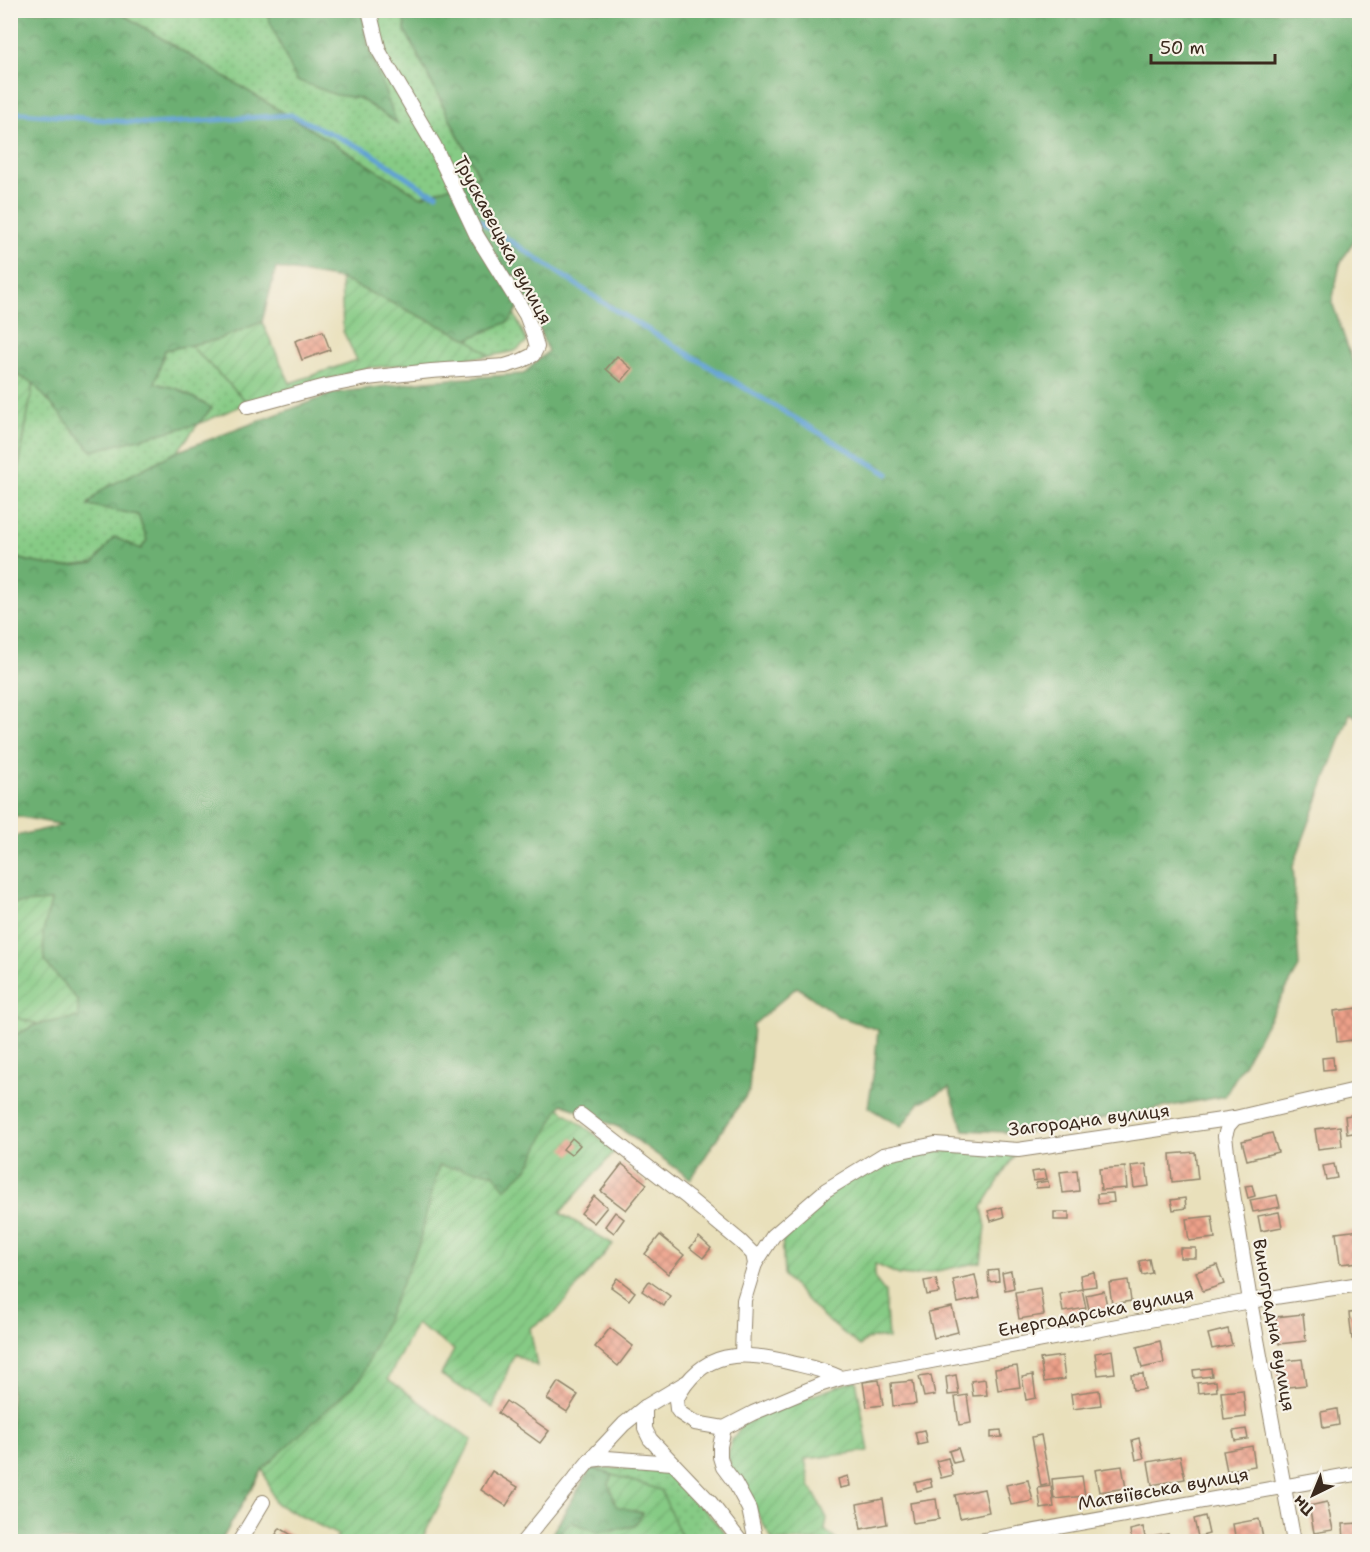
<svg xmlns="http://www.w3.org/2000/svg" width="1370" height="1552" viewBox="0 0 1370 1552" font-family="'Shantell Sans',sans-serif">
<defs>
<pattern id="grass-dots" width="8" height="8" patternUnits="userSpaceOnUse" patternTransform="scale(1.5)"><rect width="8" height="8" fill="#86cb85"/><path d="M2 2h.1M6 6h.1" fill="none" stroke="#75ae72" stroke-width="1.8" stroke-linecap="round"/></pattern>
<pattern id="forest-crowns" width="20" height="18" patternUnits="userSpaceOnUse" patternTransform="scale(1.5)"><rect width="20" height="18" fill="#6caf72"/><path d="M2 6a3 3 0 1 1 6 0M12 15a3 3 0 1 1 6 0" fill="none" stroke="#5a8f5d"/></pattern>
<pattern id="garden-furrows" width="10" height="10" patternUnits="userSpaceOnUse" patternTransform="scale(1.5)"><rect width="10" height="10" fill="#86cb85"/><path d="M-1 1l2-2M0 10L10 0M9 11l2-2" fill="none" stroke="#75ae72"/></pattern>
<pattern id="building-cross-hatch" width="8" height="8" patternUnits="userSpaceOnUse" patternTransform="scale(1.5)"><rect width="8" height="8" fill="#eda089"/><path d="M0 0l8 8M0 8l8-8" fill="none" stroke="#c1836f"/></pattern>
</defs>
<rect width="100%" height="100%" fill="#f7f3e8"/>
<filter id="ink" filterUnits="userSpaceOnUse"><feTurbulence type="fractalNoise" baseFrequency=".0167" numOctaves="2"/><feDisplacementMap in="SourceGraphic" scale="12" xChannelSelector="R" yChannelSelector="G"/><feConvolveMatrix kernelMatrix="1 2 1 2 8 2 1 2 1" color-interpolation-filters="sRGB"/></filter>
<filter id="wash" filterUnits="userSpaceOnUse"><feTurbulence type="fractalNoise" baseFrequency=".008" numOctaves="4" result="noise"/><feDisplacementMap in="SourceGraphic" scale="24" xChannelSelector="R" yChannelSelector="G"/><feGaussianBlur stdDeviation="1.35" result="paint"/><feColorMatrix in="noise" values="0 0 0 0 0 0 0 0 0 0 0 0 0 0 0 0 0 1.4 0 .05"/><feComposite in="paint" operator="in"/></filter>
<g filter="url(#wash)">
<rect width="100%" height="100%" fill="#e9e0bb"/>
<g fill="url(#grass-dots)" stroke="#607a52" stroke-width="1.5">
<polygon points="117,11 404,11 405,30 479,177 421,197"/>
<polygon points="514,313 527,342 515,351 490,356 468,339 510,321"/>
<polygon points="190,345 248,403 198,424 177,452 102,490 88,504 138,515 147,540 141,549 94,563 62,567 32,562 11,556 11,517 33,383 92,450 211,409 178,389 155,383 165,350"/>
<polygon points="11,1016 38,1024 11,1037"/>
<polygon points="591,1468 670,1470 732,1541 683,1541 660,1490"/>
</g>
<g fill="url(#forest-crowns)" stroke="#546c48" stroke-width="1.5">
<polygon points="273,10 362,11 367,45 397,123 359,98 336,95 296,80 268,17"/>
<polygon points="11,11 117,11 421,197 479,176 405,30 404,11 1359,11 1359,64 1354,66 1360,79 1359,232 1340,264 1332,302 1357,374 1355,403 1360,418 1359,719 1350,714 1293,866 1299,967 1225,1096 1023,1133 964,1130 949,1088 920,1102 901,1127 868,1107 874,1070 878,1030 838,1016 797,987 753,1025 749,1092 730,1118 691,1179 618,1127 562,1104 528,1168 505,1190 439,1166 419,1244 361,1379 263,1469 221,1541 11,1541 11,1037 38,1024 78,1017 78,1001 44,961 43,932 51,901 11,904 11,837 63,825 16,816 11,813 10,556 32,562 62,567 94,563 114,537 141,549 147,540 138,515 88,505 101,490 176,452 334,393 426,381 523,374 548,351 525,295 510,321 468,339 341,279 276,268 262,322 217,340 165,350 155,383 178,389 212,408 198,424 92,451 33,383 11,372"/>
<polygon points="591,1468 613,1475 609,1484 643,1513 635,1526 598,1532 571,1522 553,1541 547,1542"/>
</g>
<g fill="url(#garden-furrows)" stroke="#607a52" stroke-width="1.5">
<polygon points="341,279 468,339 490,356 367,368 248,403 190,345 217,340 262,322 290,383 357,360 343,331"/>
<polygon points="10,372 33,383 11,511 10,511"/>
<polygon points="51,901 43,932 44,961 78,1001 78,1017 38,1024 11,1016 11,904"/>
<polygon points="559,1108 616,1150 560,1213 613,1244 555,1313 530,1328 537,1366 514,1354 493,1408 441,1375 454,1350 416,1324 388,1379 472,1440 421,1541 335,1541 338,1535 275,1503 263,1469 361,1378 419,1244 439,1166 493,1173 505,1189 528,1168"/>
<path d="M 936,1147 L 1016,1153 L 982,1207 L 986,1227 L 981,1262 L 912,1276 L 899,1275 L 875,1264 L 875,1279 L 885,1292 L 888,1339 C 876,1337 868,1336 860,1346 L 822,1316 L 784,1276 L 782,1233 L 829,1192 L 885,1158 Z"/>
<polygon points="856,1380 869,1451 805,1459 810,1485 827,1518 825,1530 837,1541 773,1541 730,1465 728,1455 732,1440 742,1425 772,1410"/>
<polygon points="613,1475 661,1490 683,1541 553,1541 571,1522 598,1532 635,1526 643,1513 616,1506 609,1484"/>
</g>
<g fill="none" stroke-linecap="round" stroke-linejoin="round">
<g stroke="#60a1d4" stroke-width="5">
<polyline points="10,112 152,124 291,115 368,151 427,191 437,194"/>
<polyline points="479,220 610,307 888,474"/>
</g>
</g>
<g id="blocks">
<g fill="url(#building-cross-hatch)">
<polygon points="323,331 330,350 302,360 295,341"/>
<polygon points="617,356 632,369 621,382 606,369"/>
<polygon points="1358,1008 1360,1039 1337,1042 1334,1011"/>
<polygon points="1333,1057 1334,1069 1323,1070 1322,1058"/>
<polygon points="1358,1114 1360,1132 1347,1134 1345,1116"/>
<polygon points="1340,1126 1342,1146 1318,1149 1315,1129"/>
<polygon points="1272,1133 1278,1152 1247,1160 1242,1141"/>
<polygon points="572,1138 580,1145 571,1155 563,1149"/>
<polygon points="1195,1152 1198,1179 1172,1182 1170,1154"/>
<polygon points="622,1164 647,1184 626,1210 601,1191"/>
<polygon points="1146,1164 1149,1186 1134,1188 1131,1166"/>
<polygon points="1334,1164 1337,1178 1326,1180 1323,1166"/>
<polygon points="1125,1167 1127,1188 1101,1190 1099,1169"/>
<polygon points="1045,1170 1047,1179 1033,1181 1031,1172"/>
<polygon points="1077,1170 1079,1191 1063,1193 1060,1172"/>
<polygon points="1048,1181 1049,1187 1036,1188 1036,1183"/>
<polygon points="1252,1185 1255,1196 1248,1198 1245,1186"/>
<polygon points="1113,1193 1114,1202 1098,1204 1097,1194"/>
<polygon points="1277,1195 1280,1207 1253,1212 1250,1200"/>
<polygon points="594,1196 607,1207 594,1223 581,1213"/>
<polygon points="1185,1198 1186,1208 1173,1210 1171,1200"/>
<polygon points="1002,1207 1004,1217 991,1221 988,1211"/>
<polygon points="615,1212 624,1219 614,1233 605,1226"/>
<rect x="1054" y="1212" width="15" height="8"/>
<polygon points="1279,1212 1282,1227 1261,1231 1258,1216"/>
<polygon points="1212,1216 1215,1238 1189,1241 1186,1219"/>
<polygon points="1360,1230 1360,1262 1340,1264 1336,1233"/>
<polygon points="660,1235 684,1255 668,1274 645,1254"/>
<polygon points="699,1237 711,1248 703,1258 690,1248"/>
<rect x="1180" y="1248" width="16" height="10"/>
<polygon points="1149,1259 1152,1273 1142,1275 1139,1261"/>
<polygon points="1217,1265 1224,1284 1203,1291 1196,1272"/>
<polygon points="998,1270 999,1281 989,1282 988,1271"/>
<polygon points="1011,1271 1014,1288 1005,1290 1002,1273"/>
<polygon points="1094,1272 1096,1286 1082,1288 1080,1275"/>
<polygon points="975,1275 980,1298 958,1303 953,1280"/>
<polygon points="617,1278 635,1292 629,1300 611,1287"/>
<polygon points="936,1279 939,1293 927,1295 924,1281"/>
<polygon points="1128,1280 1131,1301 1112,1304 1109,1283"/>
<polygon points="649,1281 670,1296 664,1306 642,1291"/>
<polygon points="1040,1288 1044,1315 1019,1319 1015,1292"/>
<polygon points="1082,1289 1086,1308 1063,1312 1060,1294"/>
<polygon points="1104,1291 1108,1311 1090,1314 1086,1295"/>
<polygon points="952,1307 958,1332 934,1338 928,1312"/>
<polygon points="1360,1312 1360,1339 1352,1339 1349,1313"/>
<polygon points="1303,1314 1306,1341 1279,1344 1276,1317"/>
<polygon points="610,1328 633,1346 618,1366 595,1347"/>
<polygon points="1228,1329 1232,1345 1212,1349 1208,1334"/>
<polygon points="1160,1341 1164,1363 1142,1368 1137,1347"/>
<polygon points="1112,1350 1115,1373 1098,1375 1095,1353"/>
<polygon points="1062,1356 1065,1379 1044,1382 1040,1359"/>
<polygon points="1302,1359 1306,1385 1279,1388 1276,1362"/>
<polygon points="1017,1366 1020,1387 998,1390 995,1369"/>
<polygon points="1211,1368 1212,1376 1194,1378 1193,1370"/>
<polygon points="1143,1374 1145,1389 1133,1390 1131,1375"/>
<polygon points="931,1375 935,1395 924,1397 919,1377"/>
<polygon points="956,1375 959,1394 948,1395 946,1377"/>
<polygon points="1033,1375 1036,1398 1026,1400 1022,1377"/>
<polygon points="985,1379 987,1395 973,1396 971,1381"/>
<polygon points="879,1380 883,1405 867,1407 863,1382"/>
<polygon points="913,1381 916,1404 893,1406 891,1383"/>
<polygon points="1216,1381 1217,1391 1198,1393 1197,1383"/>
<polygon points="558,1382 578,1395 567,1412 547,1399"/>
<polygon points="1099,1390 1101,1405 1073,1409 1071,1394"/>
<polygon points="1243,1390 1246,1417 1224,1420 1221,1392"/>
<polygon points="967,1395 971,1423 959,1425 955,1397"/>
<polygon points="506,1401 549,1431 540,1443 498,1413"/>
<polygon points="1337,1409 1339,1425 1323,1428 1321,1412"/>
<polygon points="1246,1429 1248,1439 1235,1441 1233,1431"/>
<polygon points="924,1430 927,1443 918,1445 915,1432"/>
<polygon points="1001,1430 1002,1437 991,1438 991,1431"/>
<polygon points="1041,1435 1050,1484 1041,1486 1032,1437"/>
<polygon points="1139,1438 1144,1458 1136,1460 1132,1440"/>
<polygon points="1252,1446 1255,1466 1227,1471 1223,1451"/>
<polygon points="958,1448 962,1461 953,1463 949,1451"/>
<polygon points="1180,1456 1185,1479 1152,1485 1148,1462"/>
<polygon points="948,1458 953,1475 941,1478 936,1461"/>
<polygon points="1122,1466 1126,1488 1099,1492 1095,1470"/>
<polygon points="492,1471 518,1487 506,1506 481,1490"/>
<polygon points="848,1476 850,1486 840,1488 838,1479"/>
<polygon points="1082,1476 1085,1496 1054,1499 1052,1479"/>
<polygon points="930,1479 932,1487 917,1491 915,1483"/>
<polygon points="1028,1480 1033,1501 1011,1505 1006,1485"/>
<polygon points="1051,1486 1054,1507 1041,1509 1038,1488"/>
<polygon points="984,1489 989,1512 960,1518 955,1495"/>
<polygon points="883,1499 887,1524 861,1529 857,1504"/>
<polygon points="936,1499 939,1519 913,1523 910,1503"/>
<polygon points="1327,1502 1333,1530 1314,1533 1309,1506"/>
<polygon points="1205,1516 1209,1534 1198,1537 1194,1519"/>
<polygon points="1259,1519 1264,1542 1236,1542 1233,1524"/>
<polygon points="1360,1523 1360,1542 1344,1542 1343,1524"/>
<polygon points="1143,1527 1146,1542 1132,1542 1130,1530"/>
<polygon points="280,1528 303,1542 271,1542"/>
<polygon points="1168,1534 1169,1542 1148,1542 1147,1538"/>
</g>
</g>
</g>
<g filter="url(#ink)">
<use href="#blocks" fill-opacity="0" stroke="#92856c" stroke-width="1.5"/>
<g fill="none" stroke-linecap="round" stroke-linejoin="round">
<defs>
<g id="minor">
<polyline points="248,407 326,386 367,378 431,371 505,366 521,361 533,355 537,347 534,336 526,315 477,236 434,145 379,51 369,10"/>
<polyline points="581,1115 688,1198 741,1242 753,1254 755,1264 744,1300 742,1354"/>
<polyline points="1235,1118 1228,1126 1225,1136 1229,1168 1250,1301 1294,1542"/>
<polyline points="755,1264 773,1236 826,1190 883,1155 935,1144 1018,1150 1235,1118 1360,1089"/>
<path d="M 841,1378 C 825,1370 809,1367 792,1363 C 742,1350 702,1349 676,1400 L 677,1409 L 680,1413 L 695,1423 L 724,1428 L 753,1413 L 822,1384 L 841,1378 L 1250,1301 L 1360,1284"/>
<polyline points="645,1407 645,1429 650,1439 710,1502 741,1542"/>
<polyline points="724,1428 720,1446 720,1457 723,1467 735,1483 749,1509 756,1542"/>
<polyline points="590,1460 607,1458 672,1463"/>
<polyline points="239,1542 263,1502"/>
<polyline points="523,1542 590,1460 624,1424 645,1407 685,1383"/>
<polyline points="974,1542 1360,1473"/>
</g>
</defs>
<use href="#minor" stroke="#92856c" stroke-width="16"/>
<use href="#minor" stroke="#fff" stroke-width="14"/>
</g>
</g>
<g text-anchor="middle" stroke-width="4.5" stroke-linejoin="round" paint-order="stroke">
<g font-size="18" fill="#3b2a1e" stroke="#f7f3e8">
<text transform="translate(503 240) rotate(62)" y="6">Трускавецька вулиця</text>
<text transform="translate(1089 1120) rotate(-7)" y="6">Загородна вулиця</text>
<text transform="translate(1096 1312) rotate(-11)" y="6">Енергодарська вулиця</text>
<text transform="translate(1274 1325) rotate(80)" y="6">Виноградна вулиця</text>
<text transform="translate(1163 1489) rotate(-10)" y="6">Матвіївська вулиця</text>
</g>
</g>
<rect width="1370" height="1552" fill="none" stroke="#f7f3e8" stroke-width="36"/>
<g transform="translate(1313 1495) rotate(223)" stroke="#f7f3e8" stroke-width="4.5" paint-order="stroke">
<path d="M0-4.5L10 22L0 15L-10 22Z" fill="#3b2a1e"/>
<text y="-9" font-size="16" font-weight="bold" text-anchor="middle" fill="#3b2a1e">Пн</text>
</g>
<path d="M1151 54v9h124v-9" fill="none" stroke="#3b2a1e" stroke-width="3"/>
<text x="1160" y="54" font-size="18" fill="#3b2a1e" stroke="#f7f3e8" stroke-width="4.5" paint-order="stroke">50 m</text>
</svg>
